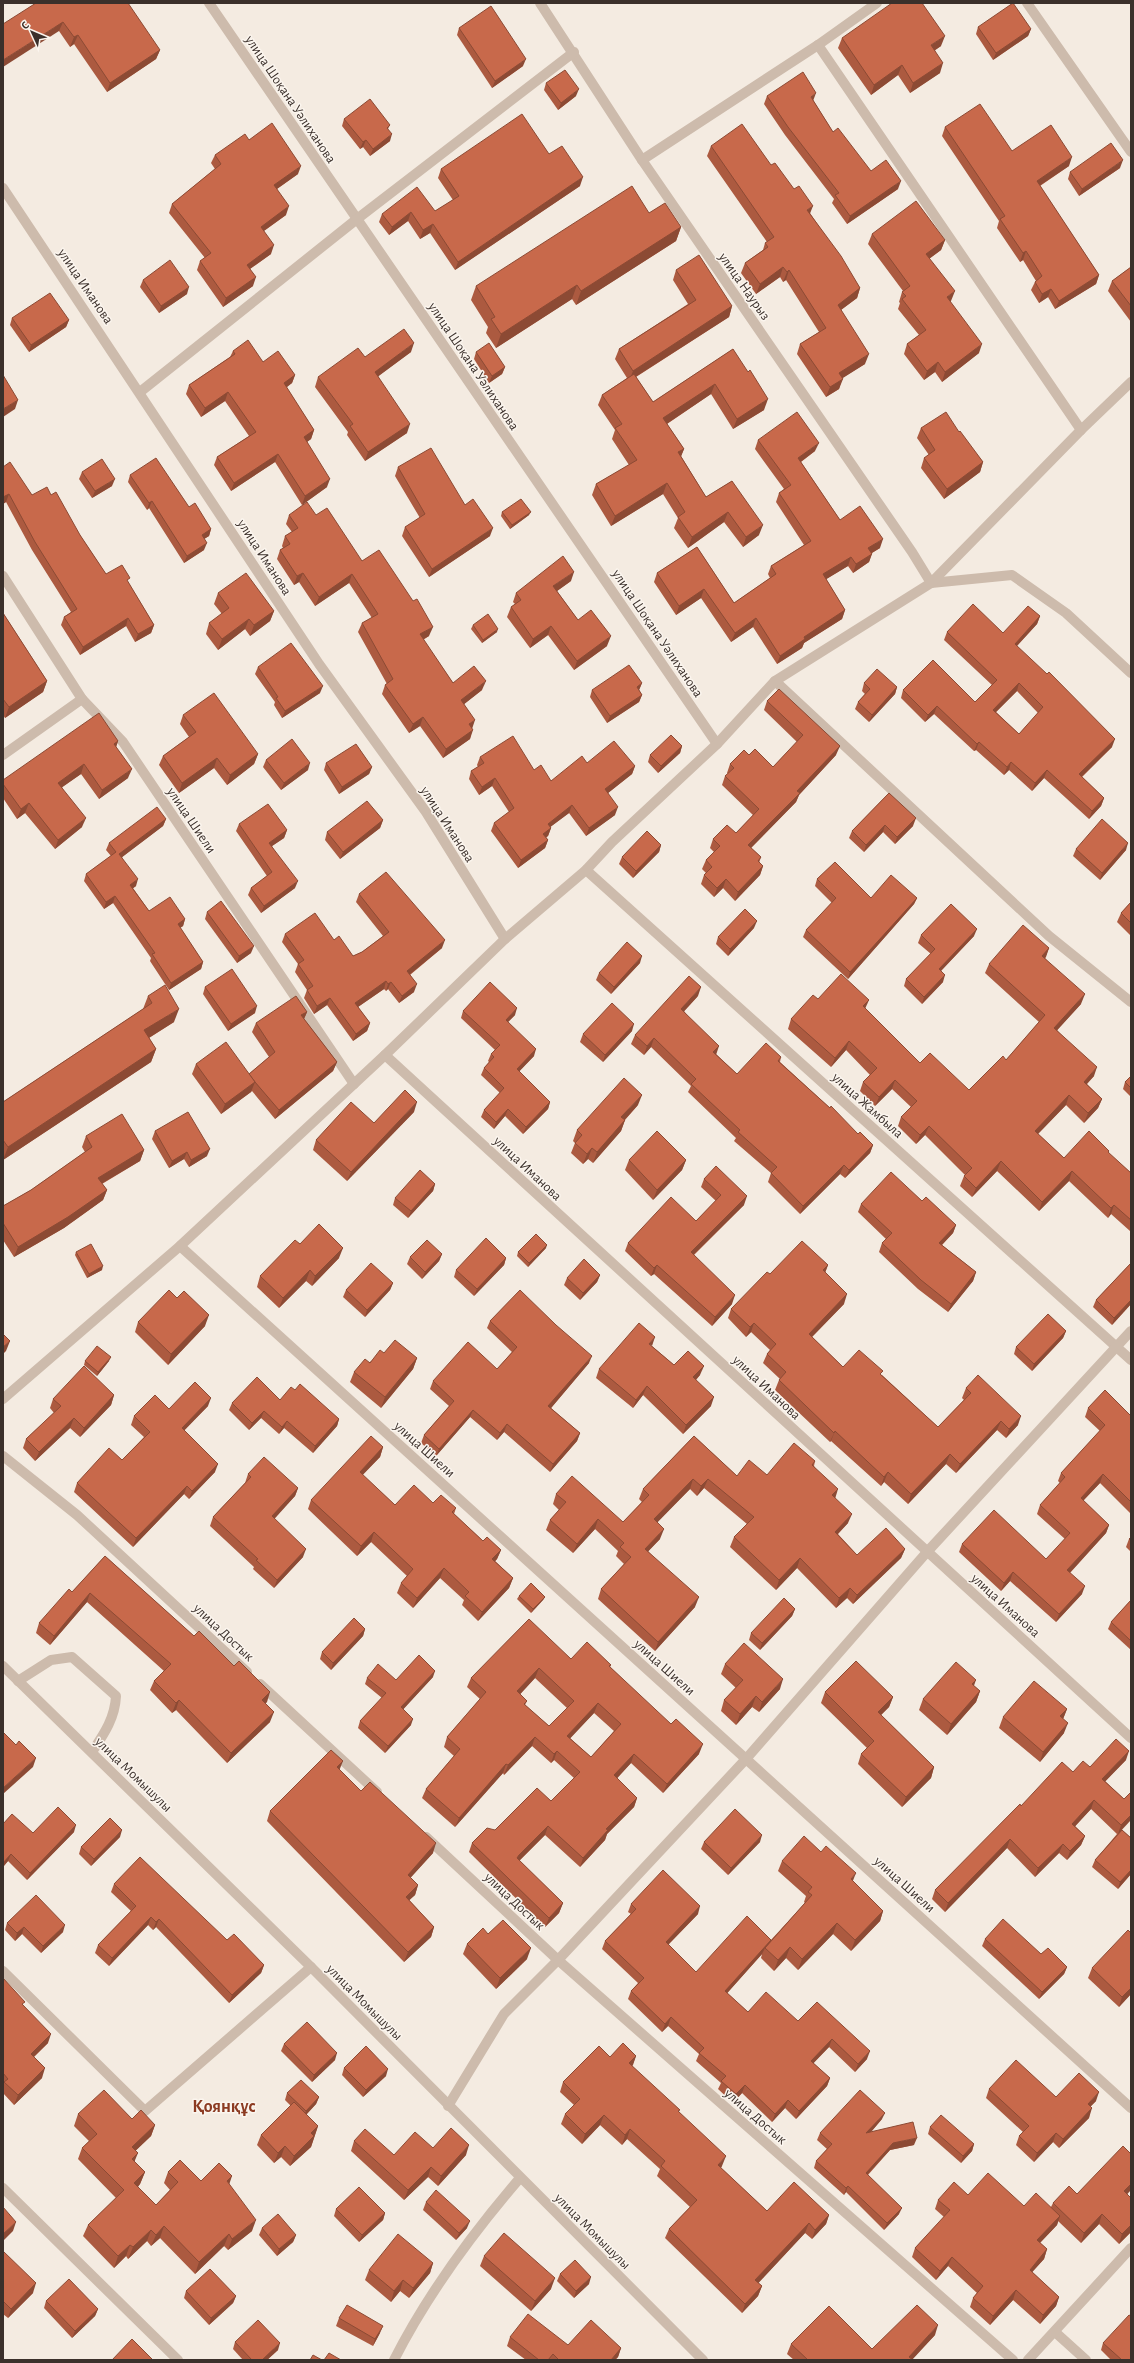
<svg xmlns="http://www.w3.org/2000/svg" width="1134" height="2363" viewBox="0 0 1134 2363" font-family="'Alegreya Sans',sans-serif">
<rect width="100%" height="100%" fill="#f4ebe1"/>
<g fill="none" stroke-linecap="round" stroke-linejoin="round">
<g stroke="#cdbbac" stroke-width="10">
<polyline points="209,3 717,744"/>
<polyline points="540,3 642,160 912,552 931,583"/>
<polyline points="1027,3 1131,152"/>
<polyline points="818,45 1081,430"/>
<polyline points="642,160 818,45 877,3"/>
<polyline points="3,188 319,664 426,812 505,939"/>
<polyline points="140,392 357,219 574,52"/>
<polyline points="3,576 82,699 123,742 354,1084"/>
<polyline points="931,583 1012,575 1066,613 1131,673"/>
<polyline points="775,681 1049,936 1131,1002"/>
<polyline points="3,755 82,699"/>
<polyline points="586,870 1131,1360"/>
<polyline points="385,1055 1131,1738"/>
<polyline points="180,1246 1131,2108"/>
<polyline points="3,1399 180,1246 385,1055 505,939 586,870 612,842 717,744 775,681 931,583 1081,430 1131,382"/>
<polyline points="3,1456 77,1515 247,1672"/>
<polyline points="3,1666 311,1967 703,2360"/>
<path d="M 18,1681 L 51,1660 L 72,1657 L 116,1696 C 115,1718 104,1734 92,1752"/>
<polyline points="260,1684 377,1792"/>
<polyline points="426,1837 558,1960 1013,2360"/>
<polyline points="3,1971 145,2111 311,1967"/>
<polyline points="448,2106 504,2014 558,1960 746,1759 927,1552 1131,1331"/>
<polyline points="3,2188 178,2360"/>
<polyline points="1055,2332 1086,2360"/>
<path d="M 394,2360 C 428,2293 471,2235 520,2178"/>
<polyline points="1028,2360 1131,2248"/>
</g>
</g>
<g fill="#ac5a40" fill-rule="evenodd">
<polygon points="36,3 160,50 156,59 107,92 74,44 70,47 59,31"/>
<polygon points="978,27 1031,29 1028,36 993,60 976,34"/>
<polygon points="459,28 523,66 492,88 457,35"/>
<polygon points="842,38 941,46 935,50 940,73 910,93 898,75 871,95 838,48"/>
<polygon points="546,83 576,96 558,110 544,90"/>
<polygon points="767,96 813,100 833,132 871,171 898,189 847,224 832,203 834,199 785,135 764,104"/>
<polygon points="344,119 390,125 388,129 390,141 370,156 363,147 360,149 342,126"/>
<polygon points="945,127 1012,151 1069,166 1040,186 1099,275 1096,284 1055,309 1048,297 1039,303 1031,290 1035,282 1036,281 1023,260 1020,262 997,228 999,221 942,136"/>
<polygon points="249,140 298,174 277,189 286,215 264,231 271,254 250,269 253,286 223,307 197,270 200,261 205,258 169,213 172,204 215,169 211,163 215,155"/>
<polygon points="711,146 771,165 810,213 860,288 857,298 841,310 865,364 842,378 839,389 826,397 797,354 800,344 819,332 786,280 783,282 780,277 756,294 741,273 745,263 763,250 765,243 767,242 707,156"/>
<polygon points="549,154 580,186 455,270 430,233 420,239 408,221 389,235 379,222 382,214 435,211 453,200 438,178 441,169"/>
<polygon points="1120,168 1079,196 1068,179 1070,172"/>
<polygon points="649,213 681,227 676,241 576,305 572,299 496,348 486,333 488,327 471,300 476,286"/>
<polygon points="872,234 945,240 941,250 929,259 951,301 950,302 979,353 942,382 935,372 924,380 904,354 907,344 919,335 898,309 900,303 899,302 902,292 903,291 868,244"/>
<polygon points="1131,267 1131,322 1108,291 1112,281"/>
<polygon points="676,270 732,306 729,317 636,377 653,402 733,349 764,410 733,429 711,394 667,424 684,449 681,456 706,497 732,481 759,535 743,547 724,522 688,548 674,528 678,518 663,494 611,526 592,495 596,484 629,465 612,439 615,430 598,405 602,395 627,378 615,359 619,349 688,304 673,280"/>
<polygon points="143,280 187,294 159,313 140,287"/>
<polygon points="12,318 69,320 66,327 29,352 10,325"/>
<polygon points="233,351 263,362 295,375 292,383 286,387 314,430 311,439 307,442 327,487 302,505 275,462 231,491 214,465 217,457 249,436 225,401 201,417 186,394 189,385 230,357"/>
<polygon points="411,352 378,376 407,433 365,461 347,435 348,432 315,387 318,377 365,357"/>
<polygon points="476,352 505,367 502,374 489,383 474,359"/>
<polygon points="921,428 959,432 983,462 980,472 944,499 921,468 924,458 929,455 917,438"/>
<polygon points="758,440 815,451 801,462 840,520 880,548 872,553 869,562 853,573 848,566 826,579 845,610 842,619 804,643 802,648 777,664 753,627 731,642 701,598 676,615 654,582 657,573 697,547 734,603 770,578 768,574 771,566 804,545 776,502 779,493 784,489 755,449"/>
<polygon points="3,467 32,495 51,495 80,535 106,574 128,582 154,625 151,633 135,642 126,626 80,655 61,625 64,617 71,612 32,550 6,502 3,504"/>
<polygon points="398,467 490,536 429,577 402,536 405,527 420,518 395,476"/>
<polygon points="82,472 112,486 92,498 79,479"/>
<polygon points="130,475 189,507 211,529 209,536 204,539 204,550 184,563 149,508 147,510 128,482"/>
<polygon points="502,512 529,515 510,529 501,516"/>
<polygon points="289,515 316,515 362,561 429,636 423,640 453,683 482,690 464,704 472,728 470,739 443,758 420,726 409,733 382,694 385,685 387,684 358,632 362,623 372,618 349,583 315,606 299,582 294,585 277,559 280,550 283,548 282,546 285,536 292,532 286,524"/>
<polygon points="571,581 557,591 578,620 607,646 574,670 548,635 530,648 507,617 511,607 515,604 513,602 516,593"/>
<polygon points="218,593 274,611 270,621 250,636 245,629 218,650 206,634 209,623 222,614 214,604"/>
<polygon points="3,613 47,681 43,692 5,718 3,715"/>
<path d="M 1040,616 L 1037,624 L 1017,646 L 1112,747 L 1082,777 L 1104,798 L 1101,806 L 1089,819 L 1044,778 L 1032,791 L 1009,770 L 1004,775 L 976,750 L 974,751 L 934,714 L 925,722 L 901,698 L 903,690 L 975,702 L 992,685 L 944,640 L 947,632 L 1003,633 ZM 1017,691 L 1038,713 L 1019,734 L 996,712 Z"/>
<polygon points="473,625 497,632 482,643 471,629"/>
<polygon points="258,667 320,693 282,718 274,705 275,702 255,674"/>
<polygon points="642,683 639,690 642,695 639,702 607,723 590,697 592,690"/>
<polygon points="864,683 897,687 895,694 869,722 855,709 858,702 865,694 862,691"/>
<polygon points="767,701 836,755 799,795 796,802 751,848 761,857 759,863 763,866 760,875 735,901 723,888 714,897 701,884 704,875 706,873 702,869 706,860 714,852 710,848 713,839 736,833 753,815 722,785 725,776 728,774 727,773 730,764 749,755 773,767 797,742 764,710"/>
<polygon points="183,715 258,754 254,764 227,785 214,768 179,793 159,765 163,756 189,737 180,724"/>
<polygon points="118,741 116,747 128,778 99,799 81,774 62,787 82,827 55,849 25,813 17,819 3,798 3,780"/>
<polygon points="682,746 680,753 658,773 648,762 650,755"/>
<polygon points="480,757 534,770 551,781 587,763 635,766 632,774 608,793 615,815 586,836 569,813 550,827 551,828 548,836 546,837 548,840 545,848 518,868 491,831 494,823 509,812 492,786 479,795 469,779 471,771 478,767 477,765"/>
<polygon points="266,760 308,770 281,790 263,767"/>
<polygon points="326,763 372,767 369,774 339,794 324,770"/>
<polygon points="889,793 913,826 895,844 883,832 864,852 849,838 852,831"/>
<polygon points="166,819 163,826 122,857 136,886 133,888 149,911 185,919 183,926 180,928 203,962 201,969 169,990 150,961 151,958 113,903 104,909 84,881 86,874 111,856 106,850 109,843"/>
<polygon points="383,820 380,828 340,859 325,840 327,832"/>
<polygon points="239,824 287,830 284,838 272,846 295,888 261,913 248,895 251,888 267,876 236,831"/>
<polygon points="661,845 659,852 633,878 619,864 622,857"/>
<polygon points="1076,849 1126,850 1100,880 1073,856"/>
<polygon points="817,879 871,898 917,898 914,904 848,979 803,937 806,930 832,903 815,886"/>
<polygon points="359,894 442,948 410,975 414,992 399,1003 388,989 386,991 384,989 358,1007 370,1023 367,1031 353,1041 327,1005 314,1014 304,998 307,990 295,972 298,964 282,942 285,934 334,940 353,956 362,952 383,936 356,902"/>
<polygon points="1131,902 1131,936 1117,922 1121,913"/>
<polygon points="207,912 251,953 237,963 205,919"/>
<polygon points="754,928 728,956 716,944 718,937"/>
<polygon points="921,935 974,936 941,971 943,982 922,1004 904,986 906,979 931,954 918,943"/>
<polygon points="1049,948 1045,958 1081,1004 1057,1030 1094,1076 1087,1084 1102,1099 1098,1108 1084,1123 1066,1105 1038,1134 1064,1158 1108,1153 1131,1173 1131,1229 1130,1231 1111,1214 1108,1218 1069,1181 1039,1211 997,1171 972,1197 960,1186 964,1176 965,1175 925,1135 916,1144 898,1126 901,1117 911,1107 892,1089 875,1106 860,1091 863,1082 870,1075 846,1050 831,1067 788,1029 791,1019 818,999 865,1009 920,1063 969,1090 1006,1060 1039,1022 985,973 989,964"/>
<polygon points="640,963 611,994 596,980 599,973"/>
<polygon points="205,987 255,1013 228,1031 203,994"/>
<polygon points="148,996 174,1022 149,1038 156,1049 151,1062 3,1160 3,1102 143,1009"/>
<polygon points="698,996 684,1011 716,1054 737,1074 781,1057 780,1062 858,1134 873,1145 870,1153 845,1178 840,1174 800,1214 768,1182 771,1173 734,1141 736,1138 688,1092 691,1086 651,1047 644,1055 631,1044 635,1035"/>
<polygon points="463,1011 515,1015 508,1022 534,1056 519,1071 550,1102 548,1109 523,1134 505,1116 494,1129 481,1117 484,1110 500,1093 481,1075 484,1068 489,1062 488,1061 491,1054 495,1050 461,1018"/>
<polygon points="307,1012 304,1019 337,1062 333,1071 275,1119 252,1091 251,1092 221,1114 192,1074 196,1064 249,1074 269,1057 252,1032 256,1023"/>
<polygon points="632,1031 603,1062 580,1042 583,1034"/>
<polygon points="1131,1076 1131,1097 1123,1089 1125,1082"/>
<polygon points="638,1105 625,1120 621,1131 593,1163 588,1159 583,1164 571,1153 575,1143 573,1141 577,1130"/>
<polygon points="414,1112 347,1181 313,1150 316,1140 374,1123"/>
<polygon points="155,1131 207,1156 189,1167 184,1159 169,1168 152,1139"/>
<polygon points="86,1136 144,1150 140,1161 102,1184 107,1190 103,1200 64,1228 14,1257 3,1240 3,1206 31,1190 85,1152 82,1147"/>
<polygon points="629,1160 686,1160 682,1170 653,1200 625,1170"/>
<polygon points="704,1179 744,1205 694,1255 732,1304 712,1326 654,1274 651,1276 625,1251 628,1243 696,1221 716,1201 701,1187"/>
<polygon points="435,1184 433,1191 408,1218 393,1205 395,1198"/>
<polygon points="922,1201 956,1225 953,1233 942,1245 976,1272 973,1281 948,1312 918,1289 879,1252 882,1243 886,1239 858,1212 861,1204"/>
<polygon points="300,1244 339,1258 312,1286 306,1281 279,1308 257,1287 260,1276"/>
<polygon points="546,1248 528,1267 517,1256 518,1252"/>
<polygon points="76,1252 102,1270 87,1278 75,1255"/>
<polygon points="442,1254 439,1261 422,1279 407,1264 410,1257"/>
<polygon points="506,1258 504,1265 474,1296 454,1277 456,1270"/>
<polygon points="1131,1263 1131,1304 1112,1325 1093,1307 1096,1300"/>
<polygon points="828,1265 825,1273 844,1304 812,1337 843,1367 882,1375 938,1427 964,1400 962,1398 966,1388 1018,1425 1006,1438 997,1430 956,1473 946,1464 908,1504 884,1482 881,1486 831,1441 830,1442 775,1390 779,1380 780,1379 763,1363 767,1354 770,1350 751,1332 746,1337 728,1318 731,1309 770,1274"/>
<polygon points="600,1275 597,1282 580,1300 564,1285 567,1278"/>
<polygon points="393,1283 390,1290 365,1317 343,1297 346,1290"/>
<polygon points="490,1321 589,1363 551,1408 580,1433 577,1441 550,1472 504,1432 497,1440 470,1417 436,1456 421,1443 424,1435 449,1406 430,1389 433,1381 497,1369 512,1352 487,1328"/>
<polygon points="138,1322 205,1326 168,1365 135,1332"/>
<polygon points="1066,1331 1063,1338 1032,1371 1014,1354 1016,1347"/>
<polygon points="652,1346 674,1365 700,1375 696,1380 711,1406 683,1434 643,1395 633,1408 596,1378 599,1369"/>
<polygon points="384,1353 417,1358 413,1369 381,1408 350,1382 354,1372"/>
<polygon points="85,1361 109,1361 97,1376 84,1365"/>
<polygon points="295,1390 339,1419 337,1426 313,1453 284,1428 279,1434 261,1418 249,1430 229,1410 232,1403 280,1400"/>
<polygon points="114,1395 111,1405 80,1437 70,1428 35,1461 23,1448 26,1439 54,1413 50,1408 53,1399"/>
<polygon points="208,1406 184,1430 215,1472 189,1499 184,1494 133,1547 74,1492 77,1483 122,1460 144,1437 131,1425 134,1416 169,1409"/>
<polygon points="1088,1408 1131,1416 1131,1514 1100,1483 1083,1501 1109,1525 1106,1533 1070,1573 1082,1594 1056,1622 1010,1581 1001,1591 959,1552 962,1544 1046,1559 1065,1539 1037,1514 1040,1505 1060,1483 1058,1481 1061,1473 1100,1431 1085,1417"/>
<polygon points="694,1436 737,1476 767,1475 815,1461 814,1466 835,1498 848,1523 838,1534 857,1555 905,1549 901,1558 853,1604 847,1598 836,1608 797,1568 776,1590 730,1547 734,1537 747,1524 704,1488 697,1496 690,1489 657,1522 660,1539 648,1551 695,1607 655,1651 598,1599 601,1589 624,1564 616,1556 618,1551 595,1529 573,1553 546,1530 550,1520 559,1510 553,1504 556,1494 623,1522 642,1502 639,1499 643,1489"/>
<polygon points="383,1447 380,1457 362,1475 395,1505 433,1503 456,1508 454,1514 483,1541 501,1550 497,1559 495,1561 513,1578 509,1588 478,1621 462,1605 464,1600 440,1578 413,1608 397,1593 401,1583 407,1576 371,1542 357,1556 308,1509 311,1500"/>
<polygon points="248,1474 298,1488 295,1496 274,1518 303,1557 274,1588 253,1569 254,1567 210,1526 213,1517 245,1483"/>
<polygon points="1131,1537 1131,1552 1126,1547 1129,1539"/>
<polygon points="105,1556 267,1702 265,1703 270,1722 227,1763 176,1710 172,1713 150,1690 154,1681 164,1671 87,1602 50,1645 36,1633 39,1623 72,1592"/>
<polygon points="519,1596 545,1597 543,1600 531,1613 517,1599"/>
<polygon points="1131,1600 1131,1650 1108,1629 1111,1622"/>
<polygon points="795,1609 792,1616 760,1650 749,1640 751,1633"/>
<polygon points="365,1629 363,1636 331,1670 320,1659 322,1652"/>
<path d="M 571,1659 L 611,1665 L 610,1667 L 699,1754 L 663,1793 L 631,1763 L 617,1778 L 637,1798 L 634,1807 L 607,1834 L 605,1840 L 580,1867 L 545,1835 L 519,1861 L 563,1903 L 559,1913 L 545,1927 L 469,1852 L 472,1843 L 551,1801 L 574,1778 L 554,1760 L 551,1763 L 532,1746 L 504,1775 L 503,1773 L 455,1827 L 422,1798 L 426,1789 L 454,1756 L 444,1747 L 447,1737 L 480,1699 L 467,1687 L 471,1678 ZM 535,1678 L 567,1708 L 549,1726 L 525,1705 L 527,1701 L 520,1694 ZM 594,1713 L 614,1731 L 591,1757 L 570,1738 Z"/>
<polygon points="725,1664 780,1689 759,1712 752,1707 736,1725 721,1711 724,1700 736,1688 721,1674"/>
<polygon points="433,1677 403,1709 411,1725 385,1753 358,1728 360,1721 382,1698 365,1684 367,1678 396,1680"/>
<polygon points="974,1686 980,1691 976,1702 947,1735 919,1710 923,1699"/>
<polygon points="825,1692 893,1697 889,1707 881,1715 934,1767 931,1778 902,1807 858,1764 861,1754 867,1748 821,1703"/>
<polygon points="1067,1709 1063,1719 1064,1733 1040,1762 999,1728 1003,1717"/>
<polygon points="1126,1760 1105,1781 1124,1799 1122,1830 1131,1838 1131,1874 1118,1889 1092,1867 1095,1860 1117,1834 1091,1809 1075,1826 1085,1836 1081,1845 1067,1860 1059,1853 1035,1877 1007,1848 945,1912 932,1899 935,1890 1021,1806 1073,1772 1090,1767"/>
<polygon points="340,1770 361,1791 433,1853 410,1878 418,1885 415,1895 409,1900 434,1927 431,1937 404,1962 267,1821 270,1811"/>
<polygon points="3,1824 33,1833 74,1832 27,1880 8,1861 3,1867"/>
<polygon points="120,1837 91,1866 79,1854 81,1847"/>
<polygon points="704,1842 760,1842 728,1875 701,1849"/>
<polygon points="782,1861 853,1881 883,1911 880,1921 851,1951 833,1934 798,1970 786,1958 774,1971 761,1958 762,1954 727,1993 748,2012 798,2021 817,2002 867,2059 855,2072 829,2047 813,2063 830,2078 827,2086 796,2119 785,2108 772,2122 742,2093 733,2103 718,2089 721,2083 696,2061 699,2054 668,2026 662,2032 628,1999 631,1991 638,1983 602,1949 605,1941 631,1914 628,1912 631,1904 698,1914 668,1945 696,1972 770,1941 805,1903 804,1902 806,1896 778,1871"/>
<polygon points="114,1884 227,1940 264,1965 261,1973 229,2003 156,1927 153,1930 148,1925 109,1966 95,1953 98,1945 131,1911 111,1892"/>
<polygon points="7,1923 63,1932 41,1953 22,1934 15,1941 5,1930"/>
<polygon points="985,1939 1041,1954 1067,1967 1064,1974 1039,1999 982,1946"/>
<polygon points="467,1944 527,1959 496,1989 463,1954"/>
<polygon points="1092,1968 1131,1994 1119,2007 1088,1978"/>
<polygon points="3,1978 23,2005 48,2043 34,2057 42,2078 14,2105 3,2093"/>
<polygon points="284,2044 335,2060 312,2082 281,2051"/>
<polygon points="636,2056 632,2066 679,2112 722,2166 721,2168 767,2211 829,2215 826,2224 812,2239 805,2233 758,2283 762,2286 758,2296 742,2313 665,2238 669,2229 690,2207 657,2176 660,2169 627,2139 622,2145 600,2125 582,2144 561,2124 565,2114 574,2105 560,2092 563,2082 610,2057"/>
<polygon points="344,2068 386,2076 363,2097 342,2075"/>
<polygon points="989,2089 1056,2097 1096,2101 1090,2107 1089,2118 1059,2148 1053,2142 1034,2162 1016,2145 1019,2136 1023,2132 986,2098"/>
<polygon points="287,2093 319,2097 316,2104 306,2115 318,2126 311,2147 290,2166 281,2157 274,2163 257,2145 261,2135 291,2106 285,2100"/>
<polygon points="78,2114 132,2119 155,2125 151,2136 135,2151 135,2162 145,2172 140,2184 138,2187 156,2205 170,2190 164,2183 168,2172 201,2181 229,2184 252,2231 228,2250 224,2246 195,2274 160,2238 151,2246 147,2241 128,2259 126,2256 114,2268 83,2236 88,2225 116,2198 78,2159 82,2148 89,2141 74,2126"/>
<polygon points="882,2119 871,2132 914,2145 890,2150 868,2175 899,2214 884,2230 846,2192 844,2195 814,2168 816,2161 827,2149 817,2140 820,2133"/>
<polygon points="930,2127 974,2144 972,2151 961,2163 928,2134"/>
<polygon points="354,2141 394,2155 433,2148 466,2155 438,2186 428,2177 404,2200 351,2151"/>
<polygon points="1077,2194 1127,2194 1131,2198 1131,2232 1119,2244 1099,2224 1081,2243 1058,2221 1057,2225 1040,2243 1047,2249 1044,2259 1032,2272 1059,2297 1056,2306 1040,2324 1013,2300 990,2325 970,2307 973,2298 977,2293 948,2266 936,2280 912,2257 915,2248 944,2217 935,2209 938,2200 968,2195 1024,2206 1051,2207 1053,2203"/>
<polygon points="426,2202 467,2228 456,2240 423,2210"/>
<polygon points="336,2209 385,2213 383,2220 359,2242 334,2216"/>
<polygon points="262,2228 296,2235 293,2242 277,2256 259,2235"/>
<polygon points="3,2251 33,2293 8,2318 3,2314"/>
<polygon points="484,2256 551,2289 531,2311 480,2266"/>
<polygon points="433,2263 430,2273 409,2298 400,2291 391,2302 365,2280 369,2270"/>
<polygon points="560,2274 589,2284 574,2298 557,2281"/>
<polygon points="186,2291 236,2296 233,2303 209,2325 184,2298"/>
<polygon points="46,2301 98,2309 95,2316 72,2338 44,2308"/>
<polygon points="339,2318 380,2333 373,2346 336,2326"/>
<polygon points="935,2335 912,2359 913,2360 794,2360 787,2354 791,2344 872,2349"/>
<polygon points="510,2337 568,2345 621,2348 618,2357 615,2360 526,2360 507,2346"/>
<polygon points="235,2342 278,2350 267,2360 243,2360 233,2349"/>
<polygon points="1103,2343 1131,2360 1111,2360 1101,2350"/>
</g>
<g fill="#8c4a34">
<polygon points="63,22 59,31 3,67 3,60"/>
<polygon points="1031,29 1028,36 993,60 996,53"/>
<polygon points="78,35 74,44 70,47 74,37"/>
<polygon points="945,36 941,46 928,55 931,45"/>
<polygon points="160,50 156,59 107,92 110,83"/>
<polygon points="526,59 523,66 492,88 495,81"/>
<polygon points="943,63 940,73 910,93 913,83"/>
<polygon points="902,65 898,75 871,95 874,85"/>
<polygon points="579,89 576,96 558,110 561,103"/>
<polygon points="816,93 813,101 811,97"/>
<polygon points="392,134 390,141 370,156 373,149"/>
<polygon points="366,140 363,147 360,149 363,142"/>
<polygon points="1072,157 1069,166 1033,190 1037,181"/>
<polygon points="1123,160 1120,168 1079,196 1082,189"/>
<polygon points="301,166 298,174 271,193 274,185"/>
<polygon points="583,177 580,186 455,270 458,262"/>
<polygon points="901,181 898,189 847,224 850,216"/>
<polygon points="289,206 286,215 258,235 261,227"/>
<polygon points="813,206 809,216 807,210"/>
<polygon points="411,212 408,221 389,235 392,227"/>
<polygon points="433,224 430,233 420,239 423,230"/>
<polygon points="681,227 676,241 576,305 581,291"/>
<polygon points="945,240 941,250 922,264 926,254"/>
<polygon points="274,245 271,254 244,273 247,265"/>
<polygon points="1026,251 1023,260 1020,262 1023,253"/>
<polygon points="783,267 780,277 756,294 760,284"/>
<polygon points="789,270 786,280 783,282 787,272"/>
<polygon points="1099,275 1096,284 1055,309 1059,301"/>
<polygon points="256,277 253,286 223,307 226,298"/>
<polygon points="577,285 572,299 496,348 501,334"/>
<polygon points="189,287 187,294 159,313 161,306"/>
<polygon points="860,288 857,298 834,315 838,305"/>
<polygon points="1051,289 1048,297 1039,303 1042,294"/>
<polygon points="955,291 951,301 944,307 947,297"/>
<polygon points="732,306 729,317 629,381 633,371"/>
<polygon points="69,320 66,327 29,352 31,345"/>
<polygon points="414,343 411,352 372,381 375,372"/>
<polygon points="982,344 979,353 942,382 945,372"/>
<polygon points="869,354 865,364 835,383 839,373"/>
<polygon points="938,362 935,372 924,380 927,371"/>
<polygon points="505,367 502,374 489,383 492,376"/>
<polygon points="295,375 292,383 281,392 284,383"/>
<polygon points="843,379 839,389 826,397 830,387"/>
<polygon points="715,384 711,394 659,429 663,418"/>
<polygon points="228,392 225,401 201,417 205,408"/>
<polygon points="768,399 764,410 733,429 737,419"/>
<polygon points="18,400 15,409 3,417 3,409"/>
<polygon points="410,424 407,433 365,461 368,452"/>
<polygon points="314,430 311,439 301,446 304,437"/>
<polygon points="819,443 815,451 795,466 798,458"/>
<polygon points="684,449 680,459 678,452"/>
<polygon points="278,454 275,462 231,491 234,483"/>
<polygon points="983,462 980,472 944,499 947,489"/>
<polygon points="115,479 112,486 92,498 95,491"/>
<polygon points="330,479 327,487 302,505 305,496"/>
<polygon points="667,483 663,494 611,526 615,516"/>
<polygon points="9,494 6,502 3,504 3,497"/>
<polygon points="152,501 149,508 147,510 149,503"/>
<polygon points="531,512 529,515 510,529 512,525"/>
<polygon points="728,512 724,522 688,548 692,537"/>
<polygon points="763,525 759,535 743,547 746,537"/>
<polygon points="493,528 490,536 429,577 432,569"/>
<polygon points="211,529 209,536 199,542 202,535"/>
<polygon points="883,539 880,548 865,557 868,548"/>
<polygon points="207,543 204,550 184,563 187,556"/>
<polygon points="872,554 869,562 853,573 856,564"/>
<polygon points="851,557 848,566 820,583 823,574"/>
<polygon points="574,572 571,581 550,596 553,586"/>
<polygon points="303,573 299,582 294,585 297,576"/>
<polygon points="352,574 349,583 315,606 319,597"/>
<polygon points="704,589 701,598 676,615 679,606"/>
<polygon points="845,610 842,619 804,643 802,648 777,664 780,656 804,637"/>
<polygon points="274,611 270,621 250,636 254,625"/>
<polygon points="1040,616 1037,624 1012,651 1015,644"/>
<polygon points="128,618 126,626 80,655 83,647"/>
<polygon points="756,618 753,627 731,642 735,633"/>
<polygon points="249,619 245,629 218,650 222,639"/>
<polygon points="154,625 151,633 135,642 138,634"/>
<polygon points="551,626 548,635 530,648 533,639"/>
<polygon points="433,627 429,636 416,643 420,634"/>
<polygon points="498,629 497,632 482,643 483,640"/>
<polygon points="611,636 607,646 574,670 577,661"/>
<polygon points="47,681 43,692 5,718 9,707"/>
<polygon points="486,681 482,690 458,709 461,700"/>
<polygon points="642,683 639,690 637,687"/>
<polygon points="1019,683 1017,691 990,718 993,710"/>
<polygon points="323,686 320,693 282,718 285,711"/>
<polygon points="897,687 895,694 869,722 872,715"/>
<polygon points="642,695 639,702 607,723 610,716"/>
<polygon points="937,706 934,714 925,722 928,715"/>
<polygon points="423,717 420,726 409,733 413,724"/>
<polygon points="475,720 472,729 469,724"/>
<polygon points="473,730 470,739 443,758 446,749"/>
<polygon points="1115,739 1112,747 1076,782 1079,774"/>
<polygon points="118,741 115,750 114,744"/>
<polygon points="979,742 976,750 974,751 977,744"/>
<polygon points="682,746 680,753 658,773 661,766"/>
<polygon points="840,746 836,755 799,795 796,802 745,854 748,845 797,791"/>
<polygon points="258,754 254,764 227,785 230,775"/>
<polygon points="217,758 214,768 179,793 182,783"/>
<polygon points="1011,762 1009,770 1004,775 1007,767"/>
<polygon points="310,763 308,770 281,790 284,783"/>
<polygon points="84,764 81,774 54,793 58,783"/>
<polygon points="635,766 632,774 603,797 605,789"/>
<polygon points="372,767 369,774 339,794 342,787"/>
<polygon points="132,769 128,778 99,799 102,790"/>
<polygon points="1047,770 1044,778 1032,791 1035,783"/>
<polygon points="495,778 492,786 479,795 482,787"/>
<polygon points="1104,798 1101,806 1089,819 1092,811"/>
<polygon points="29,803 25,813 17,819 21,809"/>
<polygon points="572,805 569,813 545,831 548,824"/>
<polygon points="618,807 615,815 586,836 589,828"/>
<polygon points="86,818 82,827 55,849 58,840"/>
<polygon points="916,818 913,826 895,844 897,837"/>
<polygon points="166,819 163,826 117,861 119,854"/>
<polygon points="383,820 380,828 340,859 343,852"/>
<polygon points="885,825 883,832 864,852 866,845"/>
<polygon points="551,828 548,836 540,842 543,834"/>
<polygon points="287,830 284,838 266,850 269,843"/>
<polygon points="548,840 545,848 518,868 521,860"/>
<polygon points="1128,843 1126,850 1100,880 1102,873"/>
<polygon points="661,845 659,852 633,878 636,871"/>
<polygon points="763,866 760,875 735,901 738,892"/>
<polygon points="138,879 136,886 128,892 130,885"/>
<polygon points="726,879 723,888 714,897 717,888"/>
<polygon points="298,881 295,888 261,913 264,906"/>
<polygon points="115,896 113,903 104,909 106,902"/>
<polygon points="917,898 914,904 848,979 850,972"/>
<polygon points="185,919 183,926 175,931 178,924"/>
<polygon points="757,921 754,928 728,956 730,949"/>
<polygon points="977,929 974,936 936,976 939,969"/>
<polygon points="445,940 442,948 404,979 407,971"/>
<polygon points="254,946 251,953 237,963 239,956"/>
<polygon points="1049,948 1046,957 1039,965 1042,956"/>
<polygon points="642,956 640,963 611,994 614,987"/>
<polygon points="203,962 201,969 169,990 171,983"/>
<polygon points="945,975 943,982 922,1004 924,997"/>
<polygon points="386,981 384,989 352,1011 355,1003"/>
<polygon points="391,982 388,989 386,991 388,984"/>
<polygon points="417,984 414,992 399,1003 402,996"/>
<polygon points="701,987 698,996 678,1018 681,1009"/>
<polygon points="1085,994 1081,1004 1051,1037 1054,1028"/>
<polygon points="330,998 327,1005 314,1014 317,1006"/>
<polygon points="869,1000 865,1009 863,1006"/>
<polygon points="257,1006 255,1013 228,1031 231,1024"/>
<polygon points="517,1008 515,1015 503,1027 506,1020"/>
<polygon points="179,1009 174,1022 139,1044 144,1030"/>
<polygon points="307,1012 303,1021 301,1015"/>
<polygon points="370,1023 367,1031 353,1041 356,1034"/>
<polygon points="634,1024 632,1031 603,1062 605,1055"/>
<polygon points="654,1038 651,1047 644,1055 647,1046"/>
<polygon points="849,1041 846,1050 831,1067 835,1058"/>
<polygon points="719,1046 716,1055 713,1052"/>
<polygon points="156,1049 151,1062 3,1160 8,1147"/>
<polygon points="536,1049 534,1056 515,1076 517,1069"/>
<polygon points="337,1062 333,1071 275,1119 279,1110"/>
<polygon points="1097,1067 1094,1076 1080,1091 1084,1082"/>
<polygon points="895,1080 892,1089 875,1106 879,1097"/>
<polygon points="255,1082 251,1092 221,1114 225,1104"/>
<polygon points="642,1095 638,1105 618,1127 621,1117"/>
<polygon points="1069,1095 1066,1105 1032,1140 1035,1131"/>
<polygon points="1102,1099 1098,1108 1084,1123 1088,1113"/>
<polygon points="417,1102 414,1112 347,1181 351,1172"/>
<polygon points="550,1102 548,1109 523,1134 526,1127"/>
<polygon points="508,1109 505,1116 494,1129 496,1122"/>
<polygon points="625,1120 621,1131 593,1163 597,1152"/>
<polygon points="929,1126 925,1135 916,1144 920,1135"/>
<polygon points="873,1145 870,1153 845,1178 849,1170"/>
<polygon points="592,1148 588,1159 583,1164 587,1154"/>
<polygon points="210,1149 207,1156 189,1167 191,1160"/>
<polygon points="144,1150 140,1161 94,1188 98,1178"/>
<polygon points="187,1152 184,1159 169,1168 172,1161"/>
<polygon points="686,1160 682,1170 653,1200 657,1190"/>
<polygon points="1001,1161 997,1171 972,1197 976,1188"/>
<polygon points="844,1165 840,1174 800,1214 803,1206"/>
<polygon points="1072,1171 1069,1181 1039,1211 1042,1202"/>
<polygon points="435,1184 433,1191 408,1218 411,1211"/>
<polygon points="107,1190 103,1200 64,1228 14,1257 18,1247"/>
<polygon points="747,1196 744,1205 688,1260 691,1252"/>
<polygon points="1114,1205 1111,1214 1108,1218 1111,1208"/>
<polygon points="956,1225 953,1233 936,1251 939,1243"/>
<polygon points="547,1245 546,1248 528,1267 529,1263"/>
<polygon points="343,1248 339,1258 312,1286 315,1276"/>
<polygon points="442,1254 439,1261 422,1279 425,1272"/>
<polygon points="506,1258 504,1265 474,1296 477,1289"/>
<polygon points="657,1265 654,1274 651,1276 654,1268"/>
<polygon points="828,1265 824,1275 823,1270"/>
<polygon points="103,1266 102,1270 87,1278 89,1274"/>
<polygon points="310,1270 306,1281 279,1308 283,1298"/>
<polygon points="976,1272 973,1281 948,1312 951,1304"/>
<polygon points="600,1275 597,1282 580,1300 583,1293"/>
<polygon points="393,1283 390,1290 365,1317 367,1310"/>
<polygon points="847,1294 844,1304 805,1344 809,1334"/>
<polygon points="735,1295 732,1304 712,1326 715,1317"/>
<polygon points="1131,1300 1131,1304 1112,1325 1114,1318"/>
<polygon points="209,1315 205,1326 168,1365 171,1354"/>
<polygon points="754,1323 751,1332 746,1337 750,1327"/>
<polygon points="1066,1331 1063,1338 1032,1371 1034,1364"/>
<polygon points="655,1337 652,1346 649,1344"/>
<polygon points="10,1341 6,1351 3,1354 3,1347"/>
<polygon points="592,1356 589,1363 546,1414 548,1406"/>
<polygon points="111,1357 109,1361 97,1376 98,1372"/>
<polygon points="417,1358 413,1369 381,1408 385,1397"/>
<polygon points="704,1366 700,1375 690,1386 693,1377"/>
<polygon points="647,1386 643,1395 633,1408 636,1400"/>
<polygon points="114,1395 111,1405 80,1437 84,1428"/>
<polygon points="714,1397 711,1406 683,1434 686,1425"/>
<polygon points="211,1398 208,1406 179,1436 182,1428"/>
<polygon points="473,1410 470,1417 436,1456 439,1449"/>
<polygon points="264,1411 261,1418 249,1430 252,1423"/>
<polygon points="1021,1416 1018,1425 1006,1438 1009,1429"/>
<polygon points="74,1418 70,1428 35,1461 39,1452"/>
<polygon points="339,1419 337,1426 313,1453 315,1446"/>
<polygon points="287,1421 284,1428 279,1434 282,1427"/>
<polygon points="1001,1421 997,1430 956,1473 960,1464"/>
<polygon points="507,1424 504,1432 497,1440 500,1433"/>
<polygon points="835,1431 831,1441 830,1442 834,1433"/>
<polygon points="580,1433 577,1441 550,1472 553,1464"/>
<polygon points="383,1447 380,1457 356,1482 360,1472"/>
<polygon points="950,1454 946,1464 908,1504 911,1494"/>
<polygon points="218,1464 215,1472 189,1499 192,1491"/>
<polygon points="888,1472 884,1482 881,1486 884,1477"/>
<polygon points="1103,1474 1100,1483 1078,1506 1081,1498"/>
<polygon points="693,1479 690,1489 651,1529 654,1519"/>
<polygon points="708,1479 704,1488 697,1496 701,1486"/>
<polygon points="187,1486 184,1494 133,1547 136,1538"/>
<polygon points="298,1488 295,1496 269,1525 272,1516"/>
<polygon points="838,1489 835,1499 832,1495"/>
<polygon points="852,1514 848,1523 831,1541 835,1532"/>
<polygon points="598,1519 595,1529 573,1553 577,1544"/>
<polygon points="1109,1525 1106,1533 1064,1579 1067,1570"/>
<polygon points="664,1529 660,1539 642,1558 645,1549"/>
<polygon points="374,1532 371,1542 357,1556 361,1546"/>
<polygon points="306,1549 303,1557 274,1588 277,1580"/>
<polygon points="905,1549 901,1558 853,1604 857,1595"/>
<polygon points="501,1550 497,1559 489,1568 492,1559"/>
<polygon points="800,1558 797,1568 776,1590 779,1580"/>
<polygon points="444,1568 440,1578 413,1608 417,1598"/>
<polygon points="1013,1572 1010,1581 1001,1591 1004,1583"/>
<polygon points="513,1578 509,1588 478,1621 482,1612"/>
<polygon points="1085,1586 1082,1594 1056,1622 1059,1614"/>
<polygon points="850,1588 847,1598 836,1608 839,1598"/>
<polygon points="90,1593 87,1602 50,1645 54,1636"/>
<polygon points="545,1597 543,1600 531,1613 533,1609"/>
<polygon points="699,1597 695,1607 655,1651 658,1642"/>
<polygon points="795,1609 792,1616 760,1650 762,1643"/>
<polygon points="365,1629 363,1636 331,1670 333,1663"/>
<polygon points="539,1668 535,1678 514,1701 517,1691"/>
<polygon points="435,1671 433,1677 399,1714 401,1707"/>
<polygon points="783,1679 780,1689 759,1712 762,1702"/>
<polygon points="976,1680 972,1691 972,1684"/>
<polygon points="980,1691 976,1702 947,1735 951,1724"/>
<polygon points="270,1692 267,1702 259,1710 262,1700"/>
<polygon points="756,1696 752,1707 736,1725 740,1714"/>
<polygon points="893,1697 889,1707 874,1722 878,1712"/>
<polygon points="179,1700 176,1710 172,1713 176,1703"/>
<polygon points="598,1703 594,1713 564,1745 567,1736"/>
<polygon points="1067,1709 1063,1719 1060,1716"/>
<polygon points="274,1712 270,1722 227,1763 231,1753"/>
<polygon points="413,1719 411,1725 385,1753 388,1746"/>
<polygon points="1068,1723 1064,1733 1040,1762 1043,1752"/>
<polygon points="535,1737 532,1746 504,1775 508,1765"/>
<polygon points="703,1744 699,1754 663,1793 667,1784"/>
<polygon points="557,1751 554,1760 551,1763 554,1754"/>
<polygon points="1129,1751 1126,1760 1099,1788 1102,1779"/>
<polygon points="634,1754 631,1763 611,1785 614,1775"/>
<polygon points="36,1758 33,1767 3,1794 3,1788"/>
<polygon points="343,1761 339,1771 337,1767"/>
<polygon points="506,1764 503,1773 455,1827 459,1818"/>
<polygon points="934,1767 931,1778 902,1807 906,1797"/>
<polygon points="637,1798 634,1807 607,1834 605,1840 580,1867 583,1858 606,1829"/>
<polygon points="1094,1800 1091,1809 1069,1833 1072,1824"/>
<polygon points="1131,1815 1131,1820 1118,1834 1121,1825"/>
<polygon points="76,1825 74,1832 27,1880 30,1873"/>
<polygon points="548,1826 545,1835 516,1864 517,1858 519,1855"/>
<polygon points="122,1830 120,1837 91,1866 94,1859"/>
<polygon points="762,1835 760,1842 728,1875 731,1868"/>
<polygon points="1085,1836 1081,1845 1067,1860 1070,1851"/>
<polygon points="1010,1839 1007,1848 945,1912 948,1903"/>
<polygon points="436,1843 433,1853 404,1885 408,1875"/>
<polygon points="1063,1844 1059,1853 1035,1877 1038,1868"/>
<polygon points="11,1854 8,1861 3,1867 3,1863"/>
<polygon points="1131,1870 1131,1874 1118,1889 1120,1882"/>
<polygon points="856,1873 852,1883 851,1879"/>
<polygon points="418,1885 415,1895 402,1907 406,1897"/>
<polygon points="563,1903 559,1913 545,1927 549,1918"/>
<polygon points="700,1906 698,1914 663,1950 666,1942"/>
<polygon points="883,1911 880,1921 851,1951 855,1940"/>
<polygon points="151,1917 148,1925 109,1966 112,1958"/>
<polygon points="159,1919 156,1927 153,1930 156,1922"/>
<polygon points="837,1923 833,1934 798,1970 802,1959"/>
<polygon points="65,1925 63,1932 41,1953 43,1946"/>
<polygon points="24,1927 22,1934 15,1941 17,1933"/>
<polygon points="434,1927 431,1937 404,1962 408,1952"/>
<polygon points="771,1940 768,1948 765,1948 762,1954 722,1999 725,1991"/>
<polygon points="790,1947 786,1958 774,1971 778,1960"/>
<polygon points="531,1948 527,1959 496,1989 500,1978"/>
<polygon points="264,1965 261,1973 229,2003 232,1995"/>
<polygon points="1067,1967 1064,1974 1039,1999 1042,1992"/>
<polygon points="1131,1988 1131,1994 1119,2007 1122,1997"/>
<polygon points="671,2017 668,2026 662,2032 665,2024"/>
<polygon points="51,2034 48,2043 27,2063 31,2054"/>
<polygon points="832,2039 829,2047 808,2069 811,2061"/>
<polygon points="870,2051 867,2059 855,2072 858,2064"/>
<polygon points="337,2053 335,2060 312,2082 314,2075"/>
<polygon points="636,2056 633,2065 626,2073 629,2063"/>
<polygon points="45,2068 42,2078 14,2105 18,2095"/>
<polygon points="388,2069 386,2076 363,2097 366,2090"/>
<polygon points="830,2078 827,2086 796,2119 799,2111"/>
<polygon points="745,2085 742,2093 733,2103 736,2094"/>
<polygon points="1099,2092 1096,2101 1084,2113 1088,2104"/>
<polygon points="319,2097 316,2104 303,2118 306,2111"/>
<polygon points="788,2100 785,2108 772,2122 775,2114"/>
<polygon points="1092,2108 1089,2118 1059,2148 1063,2139"/>
<polygon points="885,2113 882,2119 864,2140 866,2133"/>
<polygon points="604,2115 600,2125 582,2144 585,2134"/>
<polygon points="155,2125 151,2136 127,2159 132,2147"/>
<polygon points="318,2126 311,2147 290,2166 294,2156 311,2133"/>
<polygon points="630,2129 627,2139 622,2145 625,2135"/>
<polygon points="1056,2133 1053,2142 1034,2162 1037,2153"/>
<polygon points="917,2138 914,2145 890,2150 863,2179 866,2173 893,2143"/>
<polygon points="974,2144 972,2151 961,2163 963,2156"/>
<polygon points="469,2145 466,2155 438,2186 441,2176"/>
<polygon points="285,2146 281,2157 274,2163 278,2153"/>
<polygon points="138,2153 133,2165 132,2159"/>
<polygon points="726,2156 722,2166 714,2174 718,2165"/>
<polygon points="431,2167 428,2177 404,2200 408,2190"/>
<polygon points="145,2172 140,2184 130,2195 134,2183"/>
<polygon points="232,2176 228,2188 227,2181"/>
<polygon points="1131,2184 1131,2190 1121,2201 1124,2191"/>
<polygon points="848,2186 846,2192 844,2195 846,2188"/>
<polygon points="902,2208 899,2214 884,2230 887,2223"/>
<polygon points="385,2213 383,2220 359,2242 362,2235"/>
<polygon points="1102,2214 1099,2224 1081,2243 1084,2233"/>
<polygon points="829,2215 826,2224 812,2239 815,2230"/>
<polygon points="1060,2216 1057,2225 1033,2250 1037,2240"/>
<polygon points="256,2220 252,2231 228,2250 232,2239"/>
<polygon points="470,2221 467,2228 456,2240 459,2233"/>
<polygon points="16,2222 13,2231 3,2241 3,2234"/>
<polygon points="809,2223 805,2233 752,2290 755,2280"/>
<polygon points="1131,2225 1131,2232 1119,2244 1122,2234"/>
<polygon points="164,2226 160,2238 151,2246 156,2235"/>
<polygon points="151,2230 147,2241 128,2259 133,2247"/>
<polygon points="229,2234 224,2246 195,2274 199,2262"/>
<polygon points="296,2235 293,2242 277,2256 279,2249"/>
<polygon points="130,2245 126,2256 114,2268 118,2256"/>
<polygon points="1047,2249 1044,2259 1026,2279 1030,2270"/>
<polygon points="952,2257 948,2266 936,2280 940,2271"/>
<polygon points="433,2263 430,2273 409,2298 413,2288"/>
<polygon points="591,2277 589,2284 574,2298 576,2291"/>
<polygon points="555,2278 551,2289 531,2311 535,2301"/>
<polygon points="403,2280 400,2291 391,2302 394,2291"/>
<polygon points="36,2283 33,2293 8,2318 11,2309"/>
<polygon points="762,2286 758,2296 742,2313 745,2304"/>
<polygon points="1016,2290 1013,2300 990,2325 993,2316"/>
<polygon points="236,2296 233,2303 209,2325 211,2318"/>
<polygon points="1059,2297 1056,2306 1040,2324 1043,2315"/>
<polygon points="98,2309 95,2316 72,2338 75,2331"/>
<polygon points="938,2325 935,2335 912,2360 909,2357"/>
<polygon points="383,2326 380,2333 373,2346 375,2339"/>
<polygon points="280,2343 278,2350 267,2360 262,2360"/>
<polygon points="621,2348 618,2357 615,2360 611,2360"/>
</g>
<g fill="#c8694b" stroke="#8c4a34" fill-rule="evenodd">
<polygon points="36,3 128,3 160,50 110,83 78,35 74,37 63,22 3,60 3,24"/>
<polygon points="892,3 922,3 945,36 931,45 943,63 913,83 902,65 874,85 842,38"/>
<polygon points="1013,3 1031,29 996,53 978,27"/>
<polygon points="491,6 526,59 495,81 459,28"/>
<polygon points="565,70 579,89 561,103 546,83"/>
<polygon points="803,72 816,93 811,97 833,132 838,128 871,171 886,160 901,181 850,216 835,195 839,193 788,127 767,96"/>
<polygon points="370,99 390,125 387,128 392,134 373,149 366,140 363,142 344,119"/>
<polygon points="980,104 1012,151 1051,125 1072,157 1037,181 1099,275 1059,301 1051,289 1042,294 1035,282 1042,276 1026,251 1023,253 1000,219 1005,216 945,127"/>
<polygon points="522,114 549,154 562,146 583,177 458,262 433,224 423,230 411,212 392,227 382,214 417,187 435,211 459,196 441,169"/>
<polygon points="272,123 301,166 274,185 289,206 261,227 274,245 247,265 256,277 226,298 200,261 211,253 172,204 221,164 215,155 245,134 249,140"/>
<polygon points="742,124 771,165 775,163 794,189 799,186 813,206 807,210 841,256 860,288 838,305 869,354 839,373 843,379 830,387 800,344 826,328 789,270 787,272 783,267 760,284 745,263 768,247 765,243 774,237 711,146"/>
<polygon points="1111,143 1123,160 1082,189 1070,172"/>
<polygon points="632,186 649,213 665,203 681,227 581,291 577,285 501,334 491,319 495,317 476,286"/>
<polygon points="916,201 945,240 926,254 955,291 947,297 982,344 945,372 938,362 927,371 907,344 926,330 902,299 906,296 902,292 910,286 872,234"/>
<polygon points="699,255 732,306 633,371 619,349 696,300 676,270"/>
<polygon points="170,260 189,287 161,306 143,280"/>
<polygon points="1131,267 1131,306 1112,281"/>
<polygon points="50,293 69,320 31,345 12,318"/>
<polygon points="404,329 414,343 375,372 410,424 368,452 350,426 353,424 318,377 358,348 365,357"/>
<polygon points="248,340 263,362 278,351 295,375 284,383 314,430 304,437 330,479 305,496 278,454 234,483 217,457 256,432 228,392 205,408 189,385 235,354 233,351"/>
<polygon points="489,343 505,367 492,376 476,352"/>
<polygon points="733,349 748,372 750,370 768,399 737,419 715,384 663,418 684,449 678,452 706,497 732,481 763,525 746,537 728,512 692,537 678,517 685,512 667,483 615,516 596,484 637,460 615,428 622,424 602,395 634,374 653,402"/>
<polygon points="3,375 18,400 3,409"/>
<polygon points="797,412 819,443 798,458 840,520 860,506 883,539 868,548 872,554 856,564 851,557 823,574 845,610 804,637 805,639 780,656 756,618 735,633 704,589 679,606 657,573 697,547 734,603 776,574 771,566 811,541 779,493 791,485 758,440"/>
<polygon points="946,412 959,432 960,431 983,462 947,489 924,458 935,450 921,428"/>
<polygon points="431,448 465,505 473,499 493,528 432,569 405,527 425,514 398,467"/>
<polygon points="156,458 189,507 195,503 211,529 202,535 207,543 187,556 152,501 149,503 130,475"/>
<polygon points="102,459 115,479 95,491 82,472"/>
<polygon points="10,462 32,495 47,487 51,495 56,492 80,535 106,574 122,565 130,578 127,580 154,625 138,634 128,618 83,647 64,617 77,609 35,542 9,494 3,497 3,467"/>
<polygon points="521,499 531,512 512,525 502,512"/>
<polygon points="307,502 316,515 327,508 362,561 379,550 413,601 417,599 433,627 420,634 453,683 474,666 486,681 461,700 475,720 469,724 473,730 446,749 423,717 413,724 385,685 393,679 362,623 378,614 352,574 319,597 303,573 297,576 280,550 290,544 285,536 298,528 289,515"/>
<polygon points="563,556 574,572 553,586 578,620 591,610 611,636 577,661 551,626 533,639 511,607 521,600 516,593"/>
<polygon points="246,573 274,611 254,625 249,619 222,639 209,623 229,608 218,593"/>
<path d="M 973,604 L 1003,633 L 1028,606 L 1040,616 L 1015,644 L 1047,674 L 1049,672 L 1115,739 L 1079,774 L 1104,798 L 1092,811 L 1047,770 L 1035,783 L 1011,762 L 1007,767 L 979,742 L 977,744 L 937,706 L 928,715 L 903,690 L 933,660 L 975,702 L 997,680 L 947,632 ZM 1019,683 L 1043,707 L 1019,734 L 993,710 Z"/>
<polygon points="3,613 47,681 9,707 3,699"/>
<polygon points="488,614 498,629 483,640 473,625"/>
<polygon points="291,643 323,686 285,711 276,698 278,697 258,667"/>
<polygon points="629,665 642,683 637,687 642,695 610,716 592,690"/>
<polygon points="877,669 897,687 872,715 858,702 870,689 864,683"/>
<polygon points="779,689 840,746 797,791 800,793 748,845 761,857 758,861 763,866 738,892 726,879 717,888 704,875 712,867 706,860 720,846 713,839 727,825 736,833 759,809 725,776 734,768 730,764 744,750 749,755 755,749 773,767 803,735 767,701"/>
<polygon points="214,693 258,754 230,775 217,758 182,783 163,756 196,732 183,715"/>
<polygon points="99,713 118,741 114,744 132,769 102,790 84,764 58,783 86,818 58,840 29,803 21,809 3,784 3,780"/>
<polygon points="671,735 682,746 661,766 650,755"/>
<polygon points="513,736 534,770 541,765 551,781 582,756 587,763 614,741 635,766 605,789 618,807 589,828 572,805 548,824 551,828 543,834 548,840 521,860 494,823 514,808 495,778 482,787 471,771 484,763 480,757"/>
<polygon points="292,739 310,763 284,783 266,760"/>
<polygon points="356,744 372,767 342,787 326,763"/>
<polygon points="889,793 916,818 897,837 885,825 866,845 852,831"/>
<polygon points="367,801 383,820 343,852 327,832"/>
<polygon points="268,804 287,830 269,843 298,881 264,906 251,888 272,872 239,824"/>
<polygon points="157,807 166,819 119,854 138,879 130,885 149,911 170,897 185,919 178,924 203,962 171,983 152,954 155,953 115,896 106,902 86,874 116,852 109,843"/>
<polygon points="1102,819 1128,843 1102,873 1076,849"/>
<polygon points="647,831 661,845 636,871 622,857"/>
<polygon points="835,862 871,898 891,875 917,898 850,972 806,930 836,898 817,879"/>
<polygon points="386,872 445,940 407,971 417,984 402,996 391,982 388,984 386,981 355,1003 370,1023 356,1034 330,998 317,1006 307,990 313,986 298,964 304,960 285,934 315,913 334,940 339,936 353,956 362,952 389,932 359,894"/>
<polygon points="221,901 254,946 239,956 207,912"/>
<polygon points="1131,902 1131,923 1121,913"/>
<polygon points="951,904 977,929 939,969 945,975 924,997 906,979 935,949 921,935"/>
<polygon points="745,909 757,921 730,949 718,937"/>
<polygon points="1023,925 1049,948 1042,956 1085,994 1054,1028 1097,1067 1084,1082 1102,1099 1088,1113 1069,1095 1035,1131 1064,1158 1089,1131 1109,1151 1108,1152 1131,1173 1131,1220 1114,1205 1111,1208 1072,1171 1042,1202 1001,1161 976,1188 964,1176 972,1168 929,1126 920,1135 901,1117 917,1101 895,1080 879,1097 863,1082 877,1068 849,1041 835,1058 791,1019 813,995 818,999 841,974 869,1000 863,1006 920,1063 930,1053 969,1090 1003,1056 1006,1060 1045,1015 989,964"/>
<polygon points="627,942 642,956 614,987 599,973"/>
<polygon points="232,969 257,1006 231,1024 205,987"/>
<polygon points="689,976 701,987 681,1009 719,1046 713,1052 737,1074 766,1043 781,1057 778,1061 830,1108 831,1106 858,1134 860,1132 873,1145 849,1170 844,1165 803,1206 771,1173 777,1167 738,1132 740,1130 691,1084 696,1079 654,1038 647,1046 635,1035"/>
<polygon points="490,982 517,1008 506,1020 536,1049 517,1069 550,1102 526,1127 508,1109 496,1122 484,1110 504,1088 484,1068 494,1057 491,1054 500,1045 463,1011"/>
<polygon points="165,985 179,1009 144,1030 156,1049 8,1147 3,1140 3,1102 152,1003 148,996"/>
<polygon points="296,996 307,1012 301,1015 337,1062 279,1110 255,1082 249,1074 275,1052 256,1023"/>
<polygon points="612,1003 634,1024 605,1055 583,1034"/>
<polygon points="226,1042 255,1082 225,1104 196,1064"/>
<polygon points="1131,1076 1131,1088 1125,1082"/>
<polygon points="624,1078 642,1095 621,1117 625,1120 597,1152 592,1148 587,1154 575,1143 582,1135 577,1130"/>
<polygon points="405,1090 417,1102 351,1172 316,1140 351,1102 374,1123"/>
<polygon points="188,1112 210,1149 191,1160 187,1152 172,1161 155,1131"/>
<polygon points="122,1114 144,1150 98,1178 107,1190 68,1217 18,1247 3,1223 3,1206 31,1190 92,1147 86,1136"/>
<polygon points="657,1131 686,1160 657,1190 629,1160"/>
<polygon points="716,1166 747,1196 691,1252 735,1295 715,1317 657,1265 654,1268 628,1243 671,1197 696,1221 721,1195 704,1179"/>
<polygon points="420,1170 435,1184 411,1211 395,1198"/>
<polygon points="891,1172 922,1201 926,1197 956,1225 939,1243 976,1272 951,1304 921,1280 882,1243 892,1233 861,1204"/>
<polygon points="319,1224 343,1248 315,1276 310,1270 283,1298 260,1276 295,1240 300,1244"/>
<polygon points="536,1234 547,1245 529,1263 518,1252"/>
<polygon points="486,1238 506,1258 477,1289 456,1270"/>
<polygon points="427,1240 442,1254 425,1272 410,1257"/>
<polygon points="802,1241 828,1265 823,1270 847,1294 809,1334 843,1367 859,1350 883,1371 880,1374 938,1427 971,1393 966,1388 978,1375 1021,1416 1009,1429 1001,1421 960,1464 950,1454 911,1494 888,1472 884,1477 835,1431 834,1433 779,1380 786,1372 767,1354 776,1344 754,1323 750,1327 731,1309 767,1272 770,1274"/>
<polygon points="91,1244 103,1266 89,1274 76,1252"/>
<polygon points="584,1259 600,1275 583,1293 567,1278"/>
<polygon points="371,1263 393,1283 367,1310 346,1290"/>
<polygon points="1131,1263 1131,1300 1114,1318 1096,1300"/>
<polygon points="169,1290 177,1298 184,1291 209,1315 171,1354 138,1322"/>
<polygon points="520,1290 556,1325 592,1356 548,1406 580,1433 553,1464 507,1424 500,1433 473,1410 439,1449 424,1435 454,1401 433,1381 468,1342 497,1369 517,1347 490,1321"/>
<polygon points="1048,1314 1066,1331 1034,1364 1016,1347"/>
<polygon points="639,1323 655,1337 649,1344 674,1365 688,1351 704,1366 693,1377 714,1397 686,1425 647,1386 636,1400 599,1369"/>
<polygon points="3,1334 10,1341 3,1347"/>
<polygon points="395,1340 417,1358 385,1397 354,1372 365,1359 370,1363 380,1350 384,1353"/>
<polygon points="97,1346 111,1357 98,1372 85,1361"/>
<polygon points="84,1366 114,1395 84,1428 74,1418 39,1452 26,1439 61,1406 53,1399"/>
<polygon points="257,1377 280,1400 291,1387 295,1390 300,1384 339,1419 315,1446 287,1421 282,1427 264,1411 252,1423 232,1403"/>
<polygon points="195,1382 211,1398 182,1428 218,1464 192,1491 187,1486 136,1538 77,1483 109,1448 122,1460 150,1432 134,1416 155,1395 169,1409"/>
<polygon points="1105,1390 1131,1416 1131,1502 1103,1474 1081,1498 1109,1525 1067,1570 1085,1586 1059,1614 1013,1572 1004,1583 962,1544 994,1510 1046,1559 1070,1533 1040,1505 1065,1477 1061,1473 1105,1425 1088,1408"/>
<polygon points="371,1436 383,1447 360,1472 395,1505 414,1485 433,1503 441,1495 456,1508 452,1512 483,1541 487,1537 501,1550 492,1559 513,1578 482,1612 465,1596 469,1592 444,1568 417,1598 401,1583 413,1569 374,1532 361,1546 311,1500"/>
<polygon points="694,1436 737,1476 749,1460 767,1475 794,1443 815,1461 812,1465 838,1489 832,1495 852,1514 835,1532 857,1555 886,1528 905,1549 857,1595 850,1588 839,1598 800,1558 779,1580 734,1537 754,1517 708,1479 701,1486 693,1479 654,1519 664,1529 645,1549 699,1597 658,1642 601,1589 631,1557 620,1547 624,1543 598,1519 577,1544 550,1520 566,1502 556,1494 572,1476 623,1522 649,1495 643,1489"/>
<polygon points="264,1457 298,1488 272,1516 306,1549 277,1580 256,1560 258,1559 213,1517 251,1477 248,1474"/>
<polygon points="1131,1537 1131,1541 1129,1539"/>
<polygon points="105,1556 194,1636 199,1631 234,1666 239,1661 270,1692 262,1700 274,1712 231,1753 179,1700 176,1703 154,1681 171,1664 90,1593 54,1636 39,1623 69,1589 72,1592"/>
<polygon points="531,1583 545,1597 533,1609 519,1596"/>
<polygon points="784,1598 795,1609 762,1643 751,1633"/>
<polygon points="1131,1600 1131,1641 1111,1622"/>
<polygon points="354,1618 365,1629 333,1663 322,1652"/>
<path d="M 529,1619 L 571,1659 L 587,1642 L 611,1665 L 609,1666 L 671,1724 L 676,1719 L 703,1744 L 667,1784 L 634,1754 L 614,1775 L 637,1798 L 606,1829 L 608,1830 L 583,1858 L 548,1826 L 519,1855 L 517,1858 L 563,1903 L 549,1918 L 472,1843 L 487,1828 L 495,1830 L 537,1788 L 551,1801 L 580,1772 L 557,1751 L 554,1754 L 535,1737 L 508,1765 L 506,1764 L 459,1818 L 426,1789 L 460,1749 L 447,1737 L 486,1692 L 471,1678 ZM 539,1668 L 574,1701 L 549,1726 L 524,1704 L 527,1701 L 517,1691 ZM 598,1703 L 621,1724 L 591,1757 L 567,1736 Z"/>
<polygon points="744,1643 783,1679 762,1702 756,1696 740,1714 724,1700 743,1680 725,1664"/>
<polygon points="419,1655 435,1671 401,1707 413,1719 388,1746 360,1721 386,1693 367,1678 378,1664 396,1680"/>
<polygon points="856,1661 893,1697 878,1712 934,1767 906,1797 861,1754 874,1741 825,1692"/>
<polygon points="956,1662 976,1680 972,1684 980,1691 951,1724 923,1699"/>
<polygon points="1034,1681 1067,1709 1060,1716 1068,1723 1043,1752 1003,1717"/>
<polygon points="3,1732 16,1745 19,1741 36,1758 3,1788"/>
<polygon points="1116,1739 1129,1751 1102,1779 1124,1799 1131,1792 1131,1815 1121,1825 1094,1800 1072,1824 1085,1836 1070,1851 1063,1844 1038,1868 1010,1839 948,1903 935,1890 1020,1804 1021,1806 1062,1762 1073,1772 1083,1761 1090,1767"/>
<polygon points="331,1750 343,1761 337,1767 361,1791 370,1782 436,1843 408,1875 418,1885 406,1897 434,1927 408,1952 270,1811"/>
<polygon points="58,1807 76,1825 30,1873 11,1854 3,1863 3,1824 12,1814 33,1833"/>
<polygon points="735,1809 762,1835 731,1868 704,1842"/>
<polygon points="110,1818 122,1830 94,1859 81,1847"/>
<polygon points="1122,1830 1131,1838 1131,1870 1120,1882 1095,1860"/>
<polygon points="804,1836 821,1852 826,1846 856,1873 851,1879 883,1911 855,1940 837,1923 802,1959 790,1947 778,1960 765,1948 812,1895 808,1892 812,1887 782,1861"/>
<polygon points="140,1857 227,1940 234,1934 264,1965 232,1995 159,1919 156,1922 151,1917 112,1958 98,1945 136,1906 114,1884"/>
<polygon points="663,1870 700,1906 666,1942 696,1972 747,1916 771,1940 725,1991 748,2012 766,1992 798,2021 817,2002 870,2051 858,2064 832,2039 811,2061 830,2078 799,2111 788,2100 775,2114 745,2085 736,2094 721,2081 726,2076 699,2053 704,2048 671,2017 665,2024 631,1991 644,1978 605,1941 636,1909 631,1904"/>
<polygon points="36,1895 65,1925 43,1946 24,1927 17,1933 7,1923"/>
<polygon points="1003,1919 1041,1954 1048,1948 1067,1967 1042,1992 985,1939"/>
<polygon points="503,1920 531,1948 500,1978 467,1944 483,1928 488,1934"/>
<polygon points="1128,1930 1131,1933 1131,1988 1122,1997 1092,1968"/>
<polygon points="3,1978 25,2002 22,2004 51,2034 31,2054 45,2068 18,2095 4,2082 8,2079 3,2073"/>
<polygon points="307,2022 337,2053 314,2075 284,2044"/>
<polygon points="623,2043 636,2056 629,2063 680,2110 678,2111 726,2156 718,2165 767,2211 794,2182 829,2215 815,2230 809,2223 755,2280 762,2286 745,2304 669,2229 697,2200 661,2166 665,2161 630,2129 625,2135 604,2115 585,2134 565,2114 580,2099 563,2082 599,2046 610,2057"/>
<polygon points="366,2046 388,2069 366,2090 344,2068"/>
<polygon points="1016,2060 1056,2097 1079,2073 1099,2092 1088,2104 1092,2108 1063,2139 1056,2133 1037,2153 1019,2136 1029,2126 989,2089"/>
<polygon points="301,2080 319,2097 306,2111 287,2093"/>
<polygon points="104,2090 132,2119 141,2110 155,2125 132,2147 138,2153 132,2159 145,2172 134,2183 156,2205 178,2182 168,2172 180,2160 201,2181 219,2163 232,2176 227,2181 256,2220 232,2239 229,2234 199,2262 164,2226 156,2235 151,2230 133,2247 130,2245 118,2256 88,2225 124,2190 82,2148 97,2134 78,2114"/>
<polygon points="860,2090 885,2113 866,2133 913,2122 917,2138 893,2143 866,2173 902,2208 887,2223 848,2186 846,2188 816,2161 832,2144 820,2133"/>
<polygon points="294,2102 318,2126 311,2133 314,2136 294,2156 285,2146 278,2153 261,2135"/>
<polygon points="941,2115 974,2144 963,2156 930,2127"/>
<polygon points="451,2128 469,2145 441,2176 431,2167 408,2190 354,2141 365,2129 394,2155 415,2132 433,2148"/>
<polygon points="1123,2146 1131,2154 1131,2184 1124,2191 1131,2198 1131,2225 1122,2234 1102,2214 1084,2233 1053,2203 1069,2186 1077,2194"/>
<polygon points="988,2173 1024,2206 1036,2193 1060,2216 1037,2240 1047,2249 1030,2270 1059,2297 1043,2315 1016,2290 993,2316 973,2298 983,2286 952,2257 940,2271 915,2248 950,2210 938,2200 954,2182 968,2195"/>
<polygon points="359,2187 385,2213 362,2235 336,2209"/>
<polygon points="436,2190 470,2221 459,2233 426,2202"/>
<polygon points="3,2207 16,2222 3,2234"/>
<polygon points="278,2214 296,2235 279,2249 262,2228"/>
<polygon points="504,2233 555,2278 535,2301 484,2256"/>
<polygon points="398,2234 433,2263 413,2288 403,2280 394,2291 369,2270"/>
<polygon points="3,2251 36,2283 11,2309 3,2301"/>
<polygon points="575,2260 591,2277 576,2291 560,2274"/>
<polygon points="210,2269 236,2296 211,2318 186,2291"/>
<polygon points="69,2279 98,2309 75,2331 46,2301"/>
<polygon points="347,2305 383,2326 375,2339 339,2318"/>
<polygon points="917,2305 938,2325 909,2357 913,2360 808,2360 791,2344 829,2306 872,2349"/>
<polygon points="528,2314 568,2345 591,2320 621,2348 611,2360 559,2360 553,2354 548,2360 539,2360 510,2337"/>
<polygon points="1129,2315 1131,2316 1131,2360 1122,2360 1103,2343"/>
<polygon points="258,2320 280,2343 262,2360 252,2360 235,2342"/>
<polygon points="132,2339 153,2360 112,2360"/>
<polygon points="329,2353 341,2360 324,2360"/>
<polygon points="313,2355 322,2360 310,2360"/>
</g>
<g text-anchor="middle" stroke-width="3" stroke-linejoin="round" paint-order="stroke">
<g font-size="14" fill="#3b302b" stroke="#fbf5ee">
<text transform="translate(291 99) rotate(56)" y="5">улица Шоқана Уәлиханова</text>
<text transform="translate(86 286) rotate(56)" y="5">улица Иманова</text>
<text transform="translate(745 286) rotate(55)" y="5">улица Наурыз</text>
<text transform="translate(474 366) rotate(56)" y="5">улица Шоқана Уәлиханова</text>
<text transform="translate(265 557) rotate(57)" y="5">улица Иманова</text>
<text transform="translate(658 633) rotate(56)" y="5">улица Шоқана Уәлиханова</text>
<text transform="translate(192 820) rotate(56)" y="5">улица Шиели</text>
<text transform="translate(448 824) rotate(57)" y="5">улица Иманова</text>
<text transform="translate(868 1105) rotate(42)" y="5">улица Жамбыла</text>
<text transform="translate(528 1168) rotate(43)" y="5">улица Иманова</text>
<text transform="translate(767 1387) rotate(43)" y="5">улица Иманова</text>
<text transform="translate(425 1449) rotate(42)" y="5">улица Шиели</text>
<text transform="translate(1006 1605) rotate(42)" y="5">улица Иманова</text>
<text transform="translate(224 1632) rotate(43)" y="5">улица Достык</text>
<text transform="translate(665 1667) rotate(42)" y="5">улица Шиели</text>
<text transform="translate(134 1774) rotate(44)" y="5">улица Момышулы</text>
<text transform="translate(905 1884) rotate(42)" y="5">улица Шиели</text>
<text transform="translate(515 1901) rotate(43)" y="5">улица Достык</text>
<text transform="translate(365 2002) rotate(45)" y="5">улица Момышулы</text>
<text transform="translate(756 2116) rotate(41)" y="5">улица Достык</text>
<text transform="translate(593 2231) rotate(45)" y="5">улица Момышулы</text>
</g>
<g font-size="18" font-weight="bold" fill="#8c3b22" stroke="#fbf5ee">
<text x="224" y="2112">Қоянқұс</text>
</g>
</g>
<rect width="1134" height="2363" fill="none" stroke="#3b302b" stroke-width="8"/>
<g transform="translate(32 32) rotate(314)" stroke="#fbf5ee" stroke-width="3" paint-order="stroke">
<path d="M0-3L7 15L0 10L-7 15Z" fill="#3b302b"/>
<text y="-6" font-size="11" font-weight="bold" text-anchor="middle" fill="#3b302b">С</text>
</g>
</svg>
